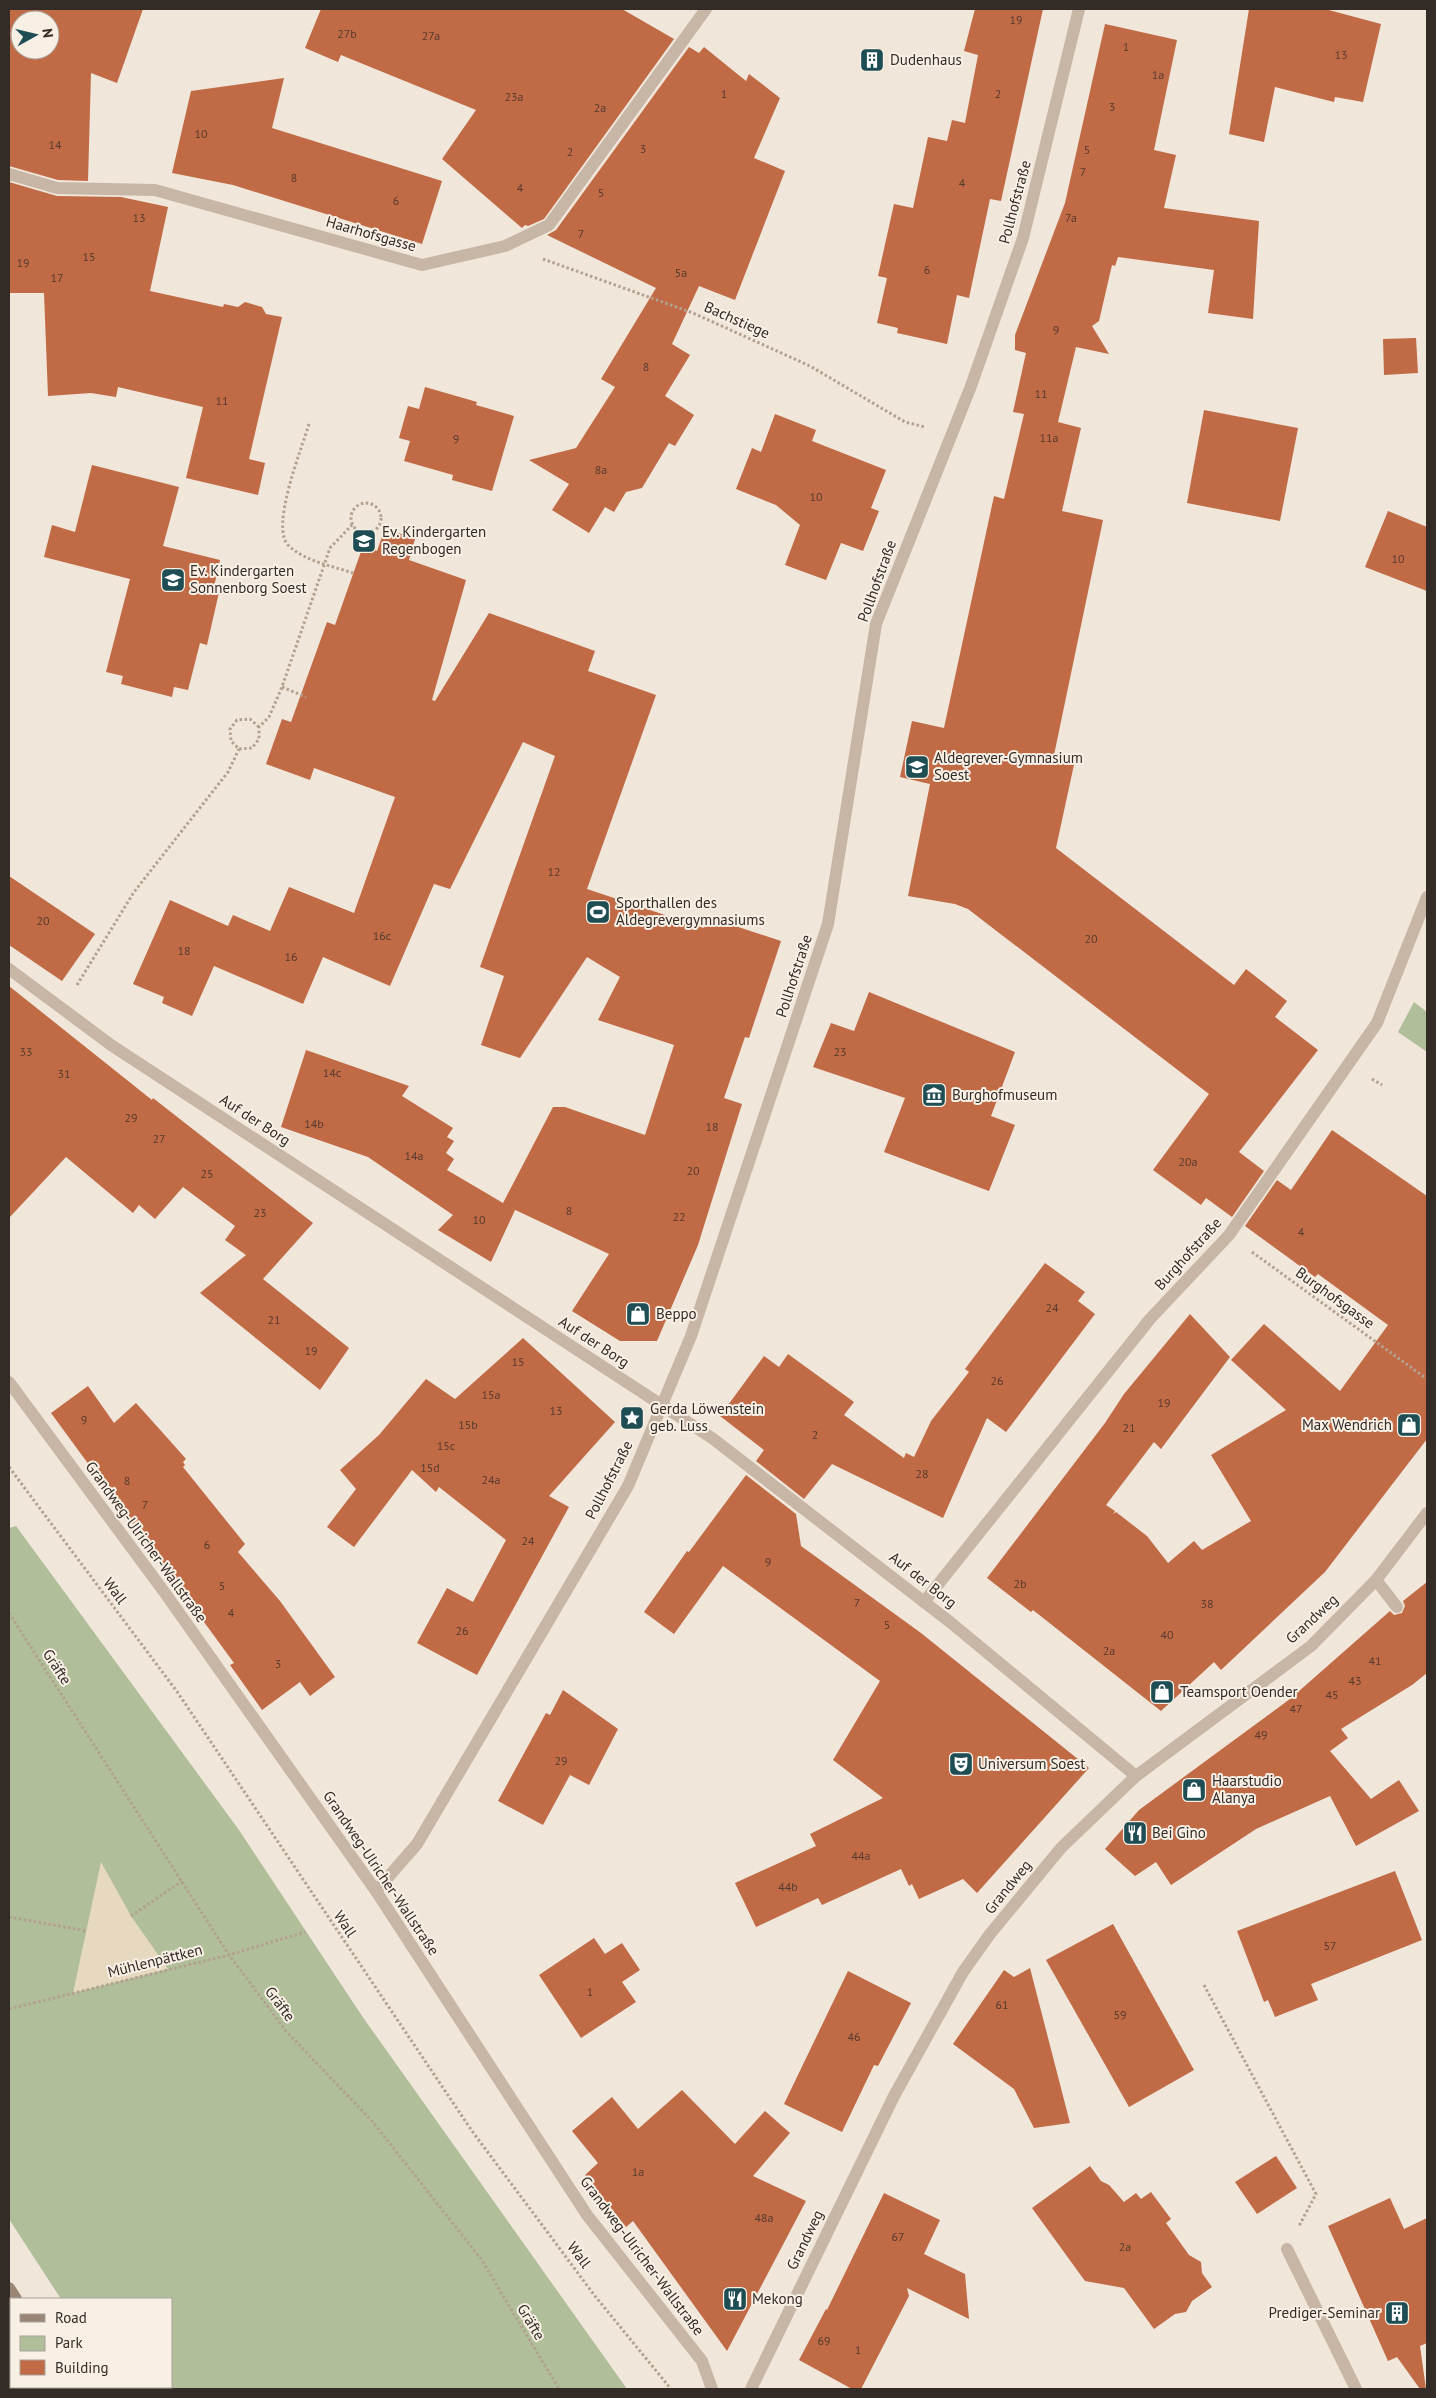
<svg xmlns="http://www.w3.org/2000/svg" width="1436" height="2398" viewBox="0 0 1436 2398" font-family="'PT Sans',sans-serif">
<rect width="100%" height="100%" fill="#f0e6d9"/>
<g fill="#b0be9a">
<polygon points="1414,1002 1427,1012 1427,1052 1398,1032"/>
<polygon points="16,1526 239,1830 362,2016 627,2389 119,2389 118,2387 171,2387 171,2299 61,2299 9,2219 9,1528"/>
</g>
<polygon fill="#e7d8c0" points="101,1862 131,1916 168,1969 73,1993"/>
<g fill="#c06a46" fill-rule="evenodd">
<path d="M 9,9 L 143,9 L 117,83 L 91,73 L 88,181 L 58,180 L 9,166 ZM 20,20 L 50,20 L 50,50 L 20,50 Z"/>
<polygon points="321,9 622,9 674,39 544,219 528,226 525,225 522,228 442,159 476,110 341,55 338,62 305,48"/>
<polygon points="975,9 1043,9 1001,201 990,199 969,298 957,295 947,344 897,333 898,328 877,323 887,278 878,276 894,204 913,208 928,137 947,141 952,120 965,123 978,55 964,51"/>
<polygon points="1249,9 1325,9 1381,24 1363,102 1335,97 1334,102 1275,87 1264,142 1229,134"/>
<polygon points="1105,24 1177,40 1154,150 1176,155 1164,208 1259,221 1253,319 1208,313 1214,270 1118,257 1115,266 1112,265 1099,321 1092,326 1109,354 1076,347 1058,422 1081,428 1062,511 1103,520 1054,755 1075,760 1056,848 1234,985 1246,969 1287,1001 1275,1017 1318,1050 1239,1152 1264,1171 1232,1217 1206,1198 1201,1205 1153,1170 1209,1094 968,909 955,904 908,896 930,784 900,777 912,721 944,728 994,496 1004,499 1024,414 1013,412 1026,353 1015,350 1015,335 1065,203"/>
<polygon points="689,47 699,53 704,47 746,81 749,74 780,98 754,158 785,171 735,300 699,286 672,344 690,355 665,396 694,415 675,446 669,443 642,488 626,492 614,512 605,507 589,533 552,510 569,484 529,460 576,448 615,387 601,379 656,288 547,235 556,230"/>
<polygon points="284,78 272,128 442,181 422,244 233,185 172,173 191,91"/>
<polygon points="9,182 57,196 121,197 168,207 150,291 223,307 224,304 238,307 245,302 262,307 266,314 282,317 249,459 265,463 258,495 186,478 203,407 118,387 116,397 91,393 48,396 44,293 9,293"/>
<polygon points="1416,338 1418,373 1384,375 1383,339"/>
<polygon points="425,387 477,402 476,405 514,416 492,491 452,480 453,475 404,461 410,441 399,438 408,406 419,409"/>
<polygon points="1204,410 1298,428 1280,521 1187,503"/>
<polygon points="775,414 816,430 812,441 886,470 871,508 879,511 863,551 841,543 826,580 785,565 800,525 776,505 736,489 752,448 761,452"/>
<polygon points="92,465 179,487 163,546 220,560 214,587 220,588 207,645 200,643 188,690 174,687 172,697 121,684 123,676 106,672 130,579 44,557 52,525 75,532"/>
<polygon points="1388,511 1427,527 1427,591 1365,567"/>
<polygon points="385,528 415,539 409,560 466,580 432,700 435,701 489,613 595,651 588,671 656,695 587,889 704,928 708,917 781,941 749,1038 745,1037 724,1098 742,1104 698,1245 657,1341 620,1341 572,1311 609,1254 511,1208 515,1210 491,1262 438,1230 453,1215 368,1157 281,1127 306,1050 409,1086 402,1096 453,1128 447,1137 454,1141 446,1153 454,1159 447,1170 503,1203 553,1107 565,1107 645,1135 674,1045 598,1020 620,977 587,957 520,1058 481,1045 504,976 480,967 555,756 523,742 450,889 434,884 390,986 323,957 303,1004 214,966 192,1016 162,1003 164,997 133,984 170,900 228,926 233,915 270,931 289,887 354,913 395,797 314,768 310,780 266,764 282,719 291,722 327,622 335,625 363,546 377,551"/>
<polygon points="9,876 95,934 62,981 9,945"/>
<polygon points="9,986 152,1100 153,1098 313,1223 263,1279 349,1348 320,1390 200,1293 246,1255 225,1240 235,1226 183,1187 155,1219 139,1205 133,1213 66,1157 9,1218"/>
<polygon points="869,992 1015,1052 991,1116 1015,1125 989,1191 884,1152 905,1098 813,1067 831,1023 854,1031"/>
<polygon points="1332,1130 1427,1196 1427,1439 1325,1572 1221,1670 1214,1662 1161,1711 1033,1610 1031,1612 987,1578 1105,1423 1124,1394 1190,1314 1230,1357 1161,1449 1154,1442 1106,1505 1115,1511 1113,1514 1116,1512 1147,1536 1168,1563 1194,1541 1202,1550 1251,1521 1211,1455 1286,1410 1231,1360 1264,1324 1340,1391 1388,1325 1318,1274 1315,1277 1245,1226 1277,1180 1291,1190"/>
<polygon points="1045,1263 1085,1292 1078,1301 1095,1314 1006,1432 987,1418 943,1518 832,1464 804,1499 756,1461 764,1450 720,1416 764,1356 779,1367 788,1354 854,1402 844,1415 904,1458 906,1453 914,1457 931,1421 969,1372 965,1369"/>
<polygon points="523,1338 615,1422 549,1496 569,1507 477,1675 417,1643 447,1588 473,1602 506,1540 439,1487 436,1492 412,1470 354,1547 327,1527 356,1489 340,1470 379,1435 426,1379 455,1399"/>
<polygon points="88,1386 114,1423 136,1403 171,1442 186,1459 183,1462 185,1465 183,1467 245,1544 238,1552 280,1601 335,1677 310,1696 300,1682 262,1710 230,1665 234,1663 51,1413"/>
<polygon points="746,1475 796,1514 801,1546 921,1633 1089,1768 977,1893 963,1879 919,1899 912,1884 909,1886 901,1869 822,1905 818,1898 756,1927 735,1883 816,1846 810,1834 883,1798 833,1760 880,1681 723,1566 674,1634 644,1612 687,1551 689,1552"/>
<polygon points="1427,1582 1427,1673 1412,1685 1341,1729 1348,1738 1330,1751 1371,1799 1399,1780 1419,1811 1356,1846 1330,1796 1256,1829 1171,1885 1156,1862 1135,1876 1105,1849 1139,1810 1290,1699 1390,1611 1394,1615 1402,1613 1405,1606 1403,1601"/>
<polygon points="563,1690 618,1729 589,1785 570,1775 543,1825 498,1801 546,1713 550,1715"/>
<polygon points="1395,1871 1422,1940 1311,1984 1318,2000 1275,2017 1268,2000 1264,2002 1237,1931"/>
<polygon points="1113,1924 1194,2070 1129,2107 1046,1960"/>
<polygon points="594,1938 605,1954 622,1943 640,1970 622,1982 636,2002 581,2038 539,1975"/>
<polygon points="1030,1968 1070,2123 1034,2128 1014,2089 953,2044 1004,1970 1014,1977"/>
<polygon points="848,1971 911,2003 878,2066 874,2065 842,2132 784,2104"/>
<polygon points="682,2090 735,2144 765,2111 790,2133 753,2176 806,2201 727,2351 633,2221 626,2227 585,2175 598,2163 572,2131 612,2097 638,2129"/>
<polygon points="1276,2156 1297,2188 1257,2214 1235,2182"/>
<polygon points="1090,2166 1101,2181 1109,2185 1124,2202 1136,2193 1141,2199 1151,2192 1171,2219 1166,2223 1189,2255 1201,2262 1202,2273 1212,2287 1192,2301 1186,2312 1175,2314 1154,2329 1124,2288 1085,2281 1032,2208"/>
<polygon points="884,2193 940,2220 924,2254 965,2274 969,2319 907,2288 909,2296 861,2389 852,2389 799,2360 826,2309 827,2310"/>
<polygon points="1390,2198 1404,2229 1427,2218 1427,2343 1420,2346 1426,2389 1420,2389 1397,2357 1388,2361 1328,2226"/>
</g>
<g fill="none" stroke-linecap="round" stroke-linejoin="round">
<g stroke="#b3a190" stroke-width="3" stroke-dasharray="2.5 2.5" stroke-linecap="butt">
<polyline points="543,259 693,313 810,366 905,422 925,427"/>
<path d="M 309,424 C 302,448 269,529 289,546 C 305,561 332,566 353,573"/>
<circle cx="366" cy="518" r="15"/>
<polyline points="282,687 306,697"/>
<polyline points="259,727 250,719 237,720 230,729 231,741 239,749 252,748 259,739 259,727 269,717 282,687 330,548 352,525"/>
<polyline points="77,985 134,892 228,772 239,749"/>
<polyline points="1372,1079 1382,1085"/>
<polyline points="1252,1252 1427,1379"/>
<polyline points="9,1467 178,1693 472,2131 595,2296 671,2389"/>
<polyline points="9,1613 229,1955 286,2031 372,2121 481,2259 559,2389"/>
<polyline points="131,1916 182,1881"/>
<polyline points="9,1917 87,1931"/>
<polyline points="1204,1985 1316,2194 1299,2226"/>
<polyline points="9,2009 229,1955 305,1932"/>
</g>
<g stroke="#c7b6a6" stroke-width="12">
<polyline points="1376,1580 1397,1607"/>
<polyline points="1287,2249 1356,2389"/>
</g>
<g stroke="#c7b6a6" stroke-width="12">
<polyline points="9,174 57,188 155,190 422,265 505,246 549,225 706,9"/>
<polyline points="9,969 111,1045 712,1438 950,1622 1136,1776"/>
<polyline points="9,1382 165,1593 376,1891 587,2215 702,2361 712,2389"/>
<polyline points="924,1602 1150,1319 1229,1235 1377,1023 1427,897"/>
<polyline points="376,1891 417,1844 628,1486 691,1336 828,924 876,624 971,386 1023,238 1079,9"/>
<polyline points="751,2389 894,2096 963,1972 990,1934 1061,1848 1136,1776 1311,1646 1376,1580 1427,1513"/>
</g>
<g stroke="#9a8677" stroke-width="12">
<polyline points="9,2288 16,2299"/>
<polyline points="74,2387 76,2389"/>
</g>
</g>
<defs>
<symbol id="building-square" viewBox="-11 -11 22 22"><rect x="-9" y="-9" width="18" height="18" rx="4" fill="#1e4d53" stroke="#f8f0e5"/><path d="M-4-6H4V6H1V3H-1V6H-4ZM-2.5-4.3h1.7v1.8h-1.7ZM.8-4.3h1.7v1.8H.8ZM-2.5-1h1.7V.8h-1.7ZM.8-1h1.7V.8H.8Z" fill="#fff"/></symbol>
<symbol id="school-square" viewBox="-11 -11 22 22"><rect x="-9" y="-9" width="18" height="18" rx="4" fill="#1e4d53" stroke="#f8f0e5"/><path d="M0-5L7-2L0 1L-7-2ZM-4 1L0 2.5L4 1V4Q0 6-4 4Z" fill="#fff"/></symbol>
<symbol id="stadium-square" viewBox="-11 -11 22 22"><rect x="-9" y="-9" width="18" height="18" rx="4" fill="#1e4d53" stroke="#f8f0e5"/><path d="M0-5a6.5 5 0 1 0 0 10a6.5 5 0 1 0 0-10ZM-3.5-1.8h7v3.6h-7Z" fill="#fff"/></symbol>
<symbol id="museum-square" viewBox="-11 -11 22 22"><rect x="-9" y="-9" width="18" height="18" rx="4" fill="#1e4d53" stroke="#f8f0e5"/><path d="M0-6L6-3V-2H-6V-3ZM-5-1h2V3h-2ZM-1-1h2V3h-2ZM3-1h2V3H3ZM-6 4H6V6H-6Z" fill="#fff"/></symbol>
<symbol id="shop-square" viewBox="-11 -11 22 22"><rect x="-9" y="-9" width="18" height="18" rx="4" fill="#1e4d53" stroke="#f8f0e5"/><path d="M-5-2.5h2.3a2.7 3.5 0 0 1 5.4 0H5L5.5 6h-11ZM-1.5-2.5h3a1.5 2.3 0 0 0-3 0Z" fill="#fff"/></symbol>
<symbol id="sight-square" viewBox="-11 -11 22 22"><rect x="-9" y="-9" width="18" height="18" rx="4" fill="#1e4d53" stroke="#f8f0e5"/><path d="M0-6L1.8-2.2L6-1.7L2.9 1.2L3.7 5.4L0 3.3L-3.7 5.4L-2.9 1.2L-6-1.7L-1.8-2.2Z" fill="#fff"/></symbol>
<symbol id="theatre-square" viewBox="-11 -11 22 22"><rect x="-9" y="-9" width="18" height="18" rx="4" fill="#1e4d53" stroke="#f8f0e5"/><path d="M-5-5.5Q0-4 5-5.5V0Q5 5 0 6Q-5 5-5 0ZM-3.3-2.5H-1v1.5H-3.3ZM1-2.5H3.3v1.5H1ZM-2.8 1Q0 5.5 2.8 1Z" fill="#fff"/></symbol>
<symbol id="restaurant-square" viewBox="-11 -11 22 22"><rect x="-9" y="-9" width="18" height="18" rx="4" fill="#1e4d53" stroke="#f8f0e5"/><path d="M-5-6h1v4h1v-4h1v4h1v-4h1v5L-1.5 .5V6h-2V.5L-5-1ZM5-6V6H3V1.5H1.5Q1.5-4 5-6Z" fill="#fff"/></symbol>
</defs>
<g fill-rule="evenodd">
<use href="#building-square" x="858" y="46" width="28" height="28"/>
<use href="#school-square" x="350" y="527" width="28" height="28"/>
<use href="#school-square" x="159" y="566" width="28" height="28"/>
<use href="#school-square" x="903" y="753" width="28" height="28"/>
<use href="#stadium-square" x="584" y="898" width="28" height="28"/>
<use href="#museum-square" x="920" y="1081" width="28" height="28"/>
<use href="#shop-square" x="624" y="1300" width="28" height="28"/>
<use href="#sight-square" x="618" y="1404" width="28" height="28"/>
<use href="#shop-square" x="1395" y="1411" width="28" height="28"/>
<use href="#shop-square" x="1148" y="1678" width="28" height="28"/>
<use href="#theatre-square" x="947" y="1750" width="28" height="28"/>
<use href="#shop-square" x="1180" y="1776" width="28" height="28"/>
<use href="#restaurant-square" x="1121" y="1819" width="28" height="28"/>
<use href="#restaurant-square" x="721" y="2285" width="28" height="28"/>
<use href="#building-square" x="1383" y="2299" width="28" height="28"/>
</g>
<g text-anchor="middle" stroke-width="4" stroke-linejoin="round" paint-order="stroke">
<g font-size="12" fill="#563b2e">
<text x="1016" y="24">19</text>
<text x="347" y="38">27b</text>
<text x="431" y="40">27a</text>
<text x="1126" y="51">1</text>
<text x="1341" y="59">13</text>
<text x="1158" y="79">1a</text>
<text x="724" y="98">1</text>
<text x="998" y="98">2</text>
<text x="514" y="101">23a</text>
<text x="1112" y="111">3</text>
<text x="600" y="112">2a</text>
<text x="201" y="138">10</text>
<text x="55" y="149">14</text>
<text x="643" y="153">3</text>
<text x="1087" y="154">5</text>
<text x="570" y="156">2</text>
<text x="1083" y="176">7</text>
<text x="294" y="182">8</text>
<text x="962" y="187">4</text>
<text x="520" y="192">4</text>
<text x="601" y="197">5</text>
<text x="396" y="205">6</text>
<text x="139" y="222">13</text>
<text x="1071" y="222">7a</text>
<text x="581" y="238">7</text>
<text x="89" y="261">15</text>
<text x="23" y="267">19</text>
<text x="927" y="274">6</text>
<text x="681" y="277">5a</text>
<text x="57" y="282">17</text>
<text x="1056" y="334">9</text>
<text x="646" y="371">8</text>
<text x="1041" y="398">11</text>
<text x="222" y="405">11</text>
<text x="1049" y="442">11a</text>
<text x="456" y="443">9</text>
<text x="601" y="474">8a</text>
<text x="816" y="501">10</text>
<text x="1398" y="563">10</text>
<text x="554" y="876">12</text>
<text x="43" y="925">20</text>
<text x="382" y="940">16c</text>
<text x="1091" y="943">20</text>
<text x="184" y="955">18</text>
<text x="291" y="961">16</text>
<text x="26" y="1056">33</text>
<text x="840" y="1056">23</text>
<text x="332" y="1077">14c</text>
<text x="64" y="1078">31</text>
<text x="131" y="1122">29</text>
<text x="314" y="1128">14b</text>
<text x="712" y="1131">18</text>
<text x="159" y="1143">27</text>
<text x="414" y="1160">14a</text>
<text x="1188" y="1166">20a</text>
<text x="693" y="1175">20</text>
<text x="207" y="1178">25</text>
<text x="569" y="1215">8</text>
<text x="260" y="1217">23</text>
<text x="679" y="1221">22</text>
<text x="479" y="1224">10</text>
<text x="1301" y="1236">4</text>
<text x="1052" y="1312">24</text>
<text x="274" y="1324">21</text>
<text x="311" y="1355">19</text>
<text x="518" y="1366">15</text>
<text x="997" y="1385">26</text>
<text x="491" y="1399">15a</text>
<text x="1164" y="1407">19</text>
<text x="556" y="1415">13</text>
<text x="84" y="1424">9</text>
<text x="468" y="1429">15b</text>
<text x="1129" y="1432">21</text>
<text x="815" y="1439">2</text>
<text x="446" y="1450">15c</text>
<text x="430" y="1472">15d</text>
<text x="922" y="1478">28</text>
<text x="491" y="1484">24a</text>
<text x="127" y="1485">8</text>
<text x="145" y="1509">7</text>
<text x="528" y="1545">24</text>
<text x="207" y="1549">6</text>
<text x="768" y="1566">9</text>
<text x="1020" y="1588">2b</text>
<text x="222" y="1590">5</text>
<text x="857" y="1607">7</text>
<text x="1207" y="1608">38</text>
<text x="231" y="1617">4</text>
<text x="887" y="1629">5</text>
<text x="462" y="1635">26</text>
<text x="1167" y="1639">40</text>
<text x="1109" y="1655">2a</text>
<text x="1375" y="1665">41</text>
<text x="278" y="1668">3</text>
<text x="1355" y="1685">43</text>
<text x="1332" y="1699">45</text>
<text x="1296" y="1713">47</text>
<text x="1261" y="1739">49</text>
<text x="561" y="1765">29</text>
<text x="861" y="1860">44a</text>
<text x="788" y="1891">44b</text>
<text x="1330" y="1950">57</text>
<text x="590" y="1996">1</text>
<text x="1002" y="2009">61</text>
<text x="1120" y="2019">59</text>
<text x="854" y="2041">46</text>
<text x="638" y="2176">1a</text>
<text x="764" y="2222">48a</text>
<text x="898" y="2241">67</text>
<text x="1125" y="2251">2a</text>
<text x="824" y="2345">69</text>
<text x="858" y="2354">1</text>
</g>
<g font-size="15" fill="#332b26" stroke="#f8f0e5" text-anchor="start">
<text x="890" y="65">Dudenhaus</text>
<text x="382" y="537">Ev. Kindergarten<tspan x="382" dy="17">Regenbogen</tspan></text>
<text x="190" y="576">Ev. Kindergarten<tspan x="190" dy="17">Sonnenborg Soest</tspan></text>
<text x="934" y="763">Aldegrever-Gymnasium<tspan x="934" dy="17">Soest</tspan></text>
<text x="616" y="908">Sporthallen des<tspan x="616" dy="17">Aldegrevergymnasiums</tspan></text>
<text x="952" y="1100">Burghofmuseum</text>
<text x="656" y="1319">Beppo</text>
<text x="650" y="1414">Gerda Löwenstein<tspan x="650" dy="17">geb. Luss</tspan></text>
<text x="1392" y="1430" text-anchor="end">Max Wendrich</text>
<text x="1180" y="1697">Teamsport Oender</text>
<text x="978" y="1769">Universum Soest</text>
<text x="1212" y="1786">Haarstudio<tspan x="1212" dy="17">Alanya</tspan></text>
<text x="1152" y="1838">Bei Gino</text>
<text x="752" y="2304">Mekong</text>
<text x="1380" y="2318" text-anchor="end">Prediger-Seminar</text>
</g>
<g font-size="15" fill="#332b26" stroke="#f8f0e5">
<text transform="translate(1015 202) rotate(-75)" y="5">Pollhofstraße</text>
<text transform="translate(371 234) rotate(16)" y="5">Haarhofsgasse</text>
<text transform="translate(737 320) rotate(24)" y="5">Bachstiege</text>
<text transform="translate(877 581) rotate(-70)" y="5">Pollhofstraße</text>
<text transform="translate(794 976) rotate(-72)" y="5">Pollhofstraße</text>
<text transform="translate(255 1120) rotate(33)" y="5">Auf der Borg</text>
<text transform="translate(1188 1254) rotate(-48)" y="5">Burghofstraße</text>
<text transform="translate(1335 1298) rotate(36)" y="5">Burghofsgasse</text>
<text transform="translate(594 1342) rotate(33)" y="5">Auf der Borg</text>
<text transform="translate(609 1480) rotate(-63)" y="5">Pollhofstraße</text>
<text transform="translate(146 1542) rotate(54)" y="5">Grandweg-Ulricher-Wallstraße</text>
<text transform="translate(923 1580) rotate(38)" y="5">Auf der Borg</text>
<text transform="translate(115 1591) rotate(53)" y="5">Wall</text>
<text transform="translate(1312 1619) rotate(-43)" y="5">Grandweg</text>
<text transform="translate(57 1667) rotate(57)" y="5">Gräfte</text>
<text transform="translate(381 1873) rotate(56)" y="5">Grandweg-Ulricher-Wallstraße</text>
<text transform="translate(1008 1887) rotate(-51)" y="5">Grandweg</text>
<text transform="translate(345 1924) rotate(56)" y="5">Wall</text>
<text transform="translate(155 1961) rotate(-14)" y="5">Mühlenpättken</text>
<text transform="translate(280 2004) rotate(53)" y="5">Gräfte</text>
<text transform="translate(805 2240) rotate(-64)" y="5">Grandweg</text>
<text transform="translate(579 2255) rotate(53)" y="5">Wall</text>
<text transform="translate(642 2256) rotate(53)" y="5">Grandweg-Ulricher-Wallstraße</text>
<text transform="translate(531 2322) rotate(59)" y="5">Gräfte</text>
</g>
</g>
<rect width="1436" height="2398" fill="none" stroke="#332b26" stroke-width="20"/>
<rect x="10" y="2298" width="162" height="90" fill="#f8f0e5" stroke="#a9a199"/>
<rect x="20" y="2314" width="25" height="8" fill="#9a8677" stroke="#a9a199"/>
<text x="55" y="2323" font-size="15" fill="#332b26">Road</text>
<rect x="20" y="2336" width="25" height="15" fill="#b0be9a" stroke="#a9a199"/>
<text x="55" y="2348" font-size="15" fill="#332b26">Park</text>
<rect x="20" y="2360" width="25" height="15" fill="#c06a46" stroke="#a9a199"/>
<text x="55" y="2373" font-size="15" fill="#332b26">Building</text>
<g transform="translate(35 35) rotate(82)"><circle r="24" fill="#f8f0e5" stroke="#a9a199"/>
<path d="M0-4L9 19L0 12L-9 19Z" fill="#1e4d53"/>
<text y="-8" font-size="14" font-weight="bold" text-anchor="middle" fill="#332b26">N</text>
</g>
</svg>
